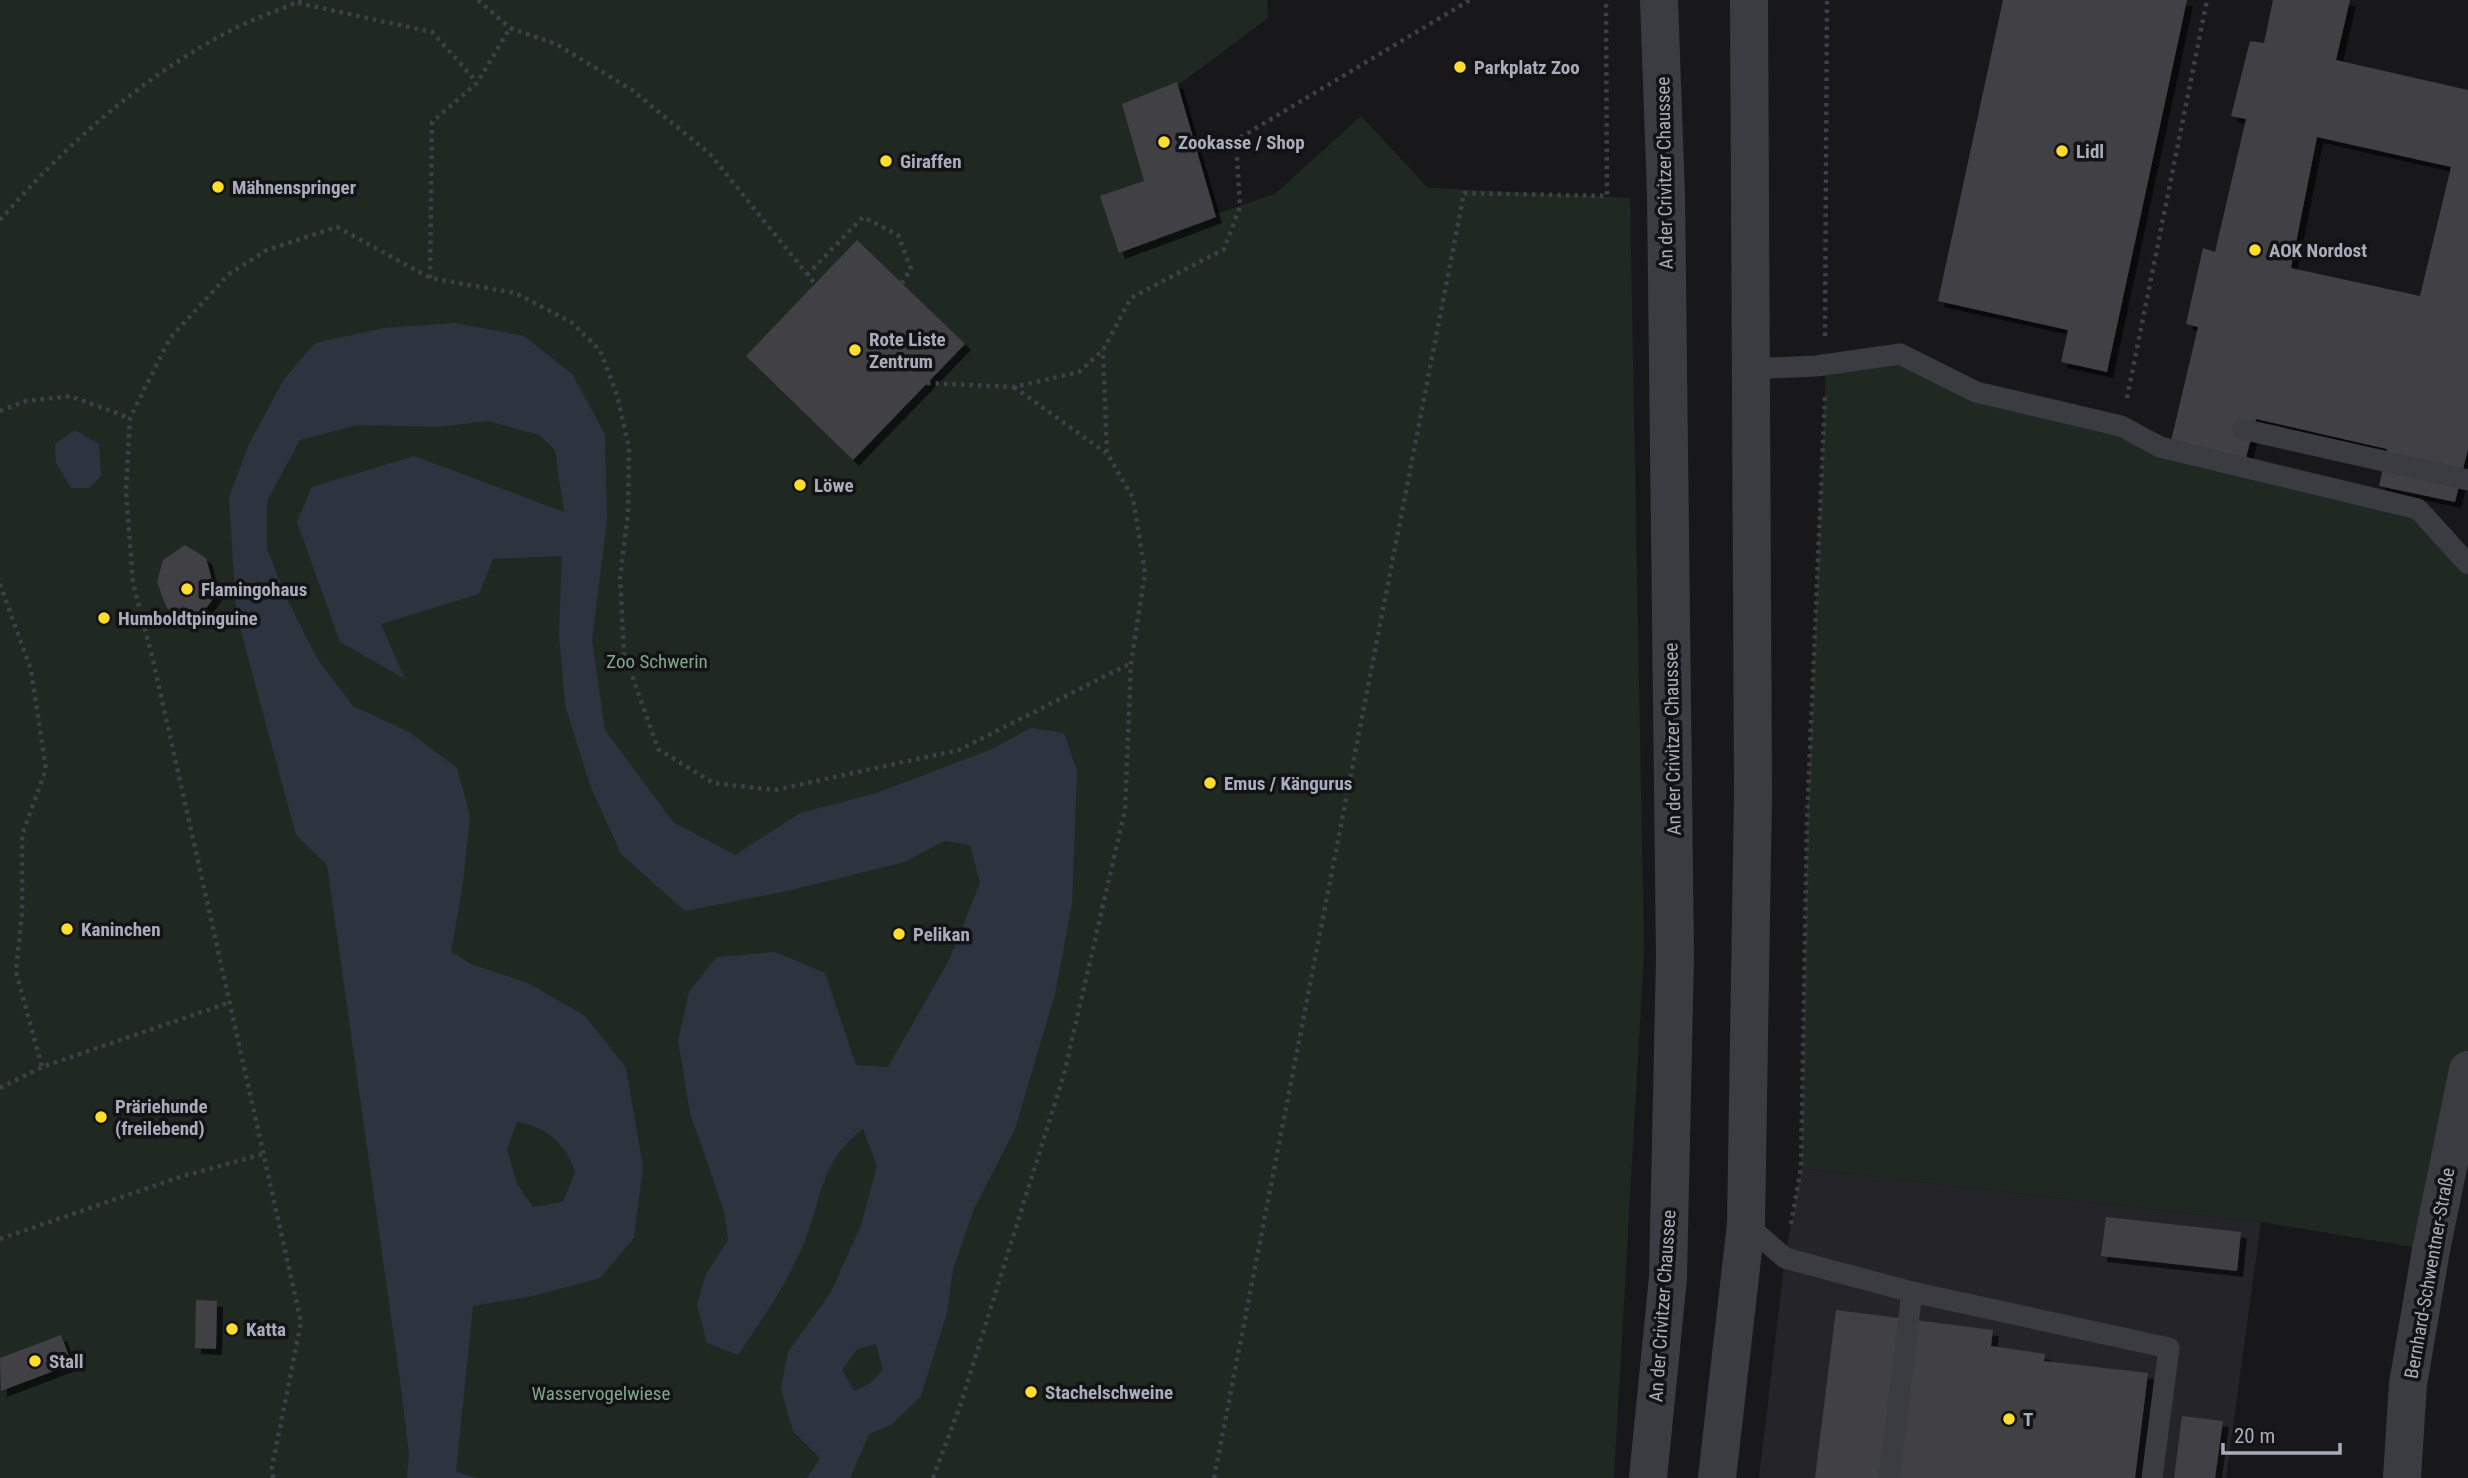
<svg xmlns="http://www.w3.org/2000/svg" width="2468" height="1478" viewBox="0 0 2468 1478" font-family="'Roboto Condensed',sans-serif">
<defs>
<filter id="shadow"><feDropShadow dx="6" dy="6" stdDeviation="0" flood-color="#0009"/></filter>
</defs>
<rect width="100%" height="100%" fill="#18181b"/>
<polygon fill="#252428" points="1801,1168 2261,1222 2226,1478 1759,1478 1785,1258"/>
<g fill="#1f2922">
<polygon points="0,0 1267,0 1268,18 1178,85 1216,214 1275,194 1361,116 1428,188 1630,198 1644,952 1614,1478 0,1478"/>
<polygon points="1900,354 1976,392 2418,509 2468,564 2468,1070 2431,1250 2261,1222 1801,1168 1807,820 1826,365"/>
</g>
<g fill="#2d3440" fill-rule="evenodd">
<path d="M 455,323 L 524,336 L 572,374 L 605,434 L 607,521 L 592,640 L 605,730 L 673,822 L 735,855 L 800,813 L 877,793 L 992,749 L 1031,728 L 1064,733 L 1077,771 L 1072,904 L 1055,994 L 1015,1129 L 974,1209 L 953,1270 L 947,1313 L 921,1396 L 891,1425 L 869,1434 L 850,1478 L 807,1478 L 820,1458 L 793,1431 L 781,1389 L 788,1352 L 831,1292 L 861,1225 L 877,1166 L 863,1129 C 817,1164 823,1202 801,1250 C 785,1287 761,1321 738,1355 L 707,1343 L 697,1304 L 706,1274 L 728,1240 L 724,1211 L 690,1113 L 678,1040 L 689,992 L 717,957 L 775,952 L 825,973 L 856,1065 L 888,1067 L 949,960 L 980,883 L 970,845 L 944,841 L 905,862 L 787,891 L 685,911 L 621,854 L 590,785 L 565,705 L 559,634 L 562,556 L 493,559 L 479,594 L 381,624 L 405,679 L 340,642 L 297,522 L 312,487 L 414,456 L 564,512 L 555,450 L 539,435 L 488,421 L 437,427 L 357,425 L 300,440 L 267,501 L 267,549 L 287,599 L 318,660 L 353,706 L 409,732 L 457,768 L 470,816 L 463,883 L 451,952 L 471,964 L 528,983 L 585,1016 L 626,1068 L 643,1167 L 634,1238 L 600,1278 L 533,1296 L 473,1306 L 456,1472 L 478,1478 L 407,1478 L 409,1454 L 400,1380 L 327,865 L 296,835 L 236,613 L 229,497 L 249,444 L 284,379 L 315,343 L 384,328 ZM 517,1122 C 547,1127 565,1143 575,1172 L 563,1202 L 533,1207 L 517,1184 L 507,1149 ZM 876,1344 L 883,1370 L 869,1384 L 854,1391 L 842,1370 L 857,1349 Z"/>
<polygon points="75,430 99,444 101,476 89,488 71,488 56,463 55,444"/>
</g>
<g fill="#404045" fill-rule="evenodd" filter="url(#shadow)">
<polygon points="2003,0 2187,0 2107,372 2061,362 2068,330 1938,301"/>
<path d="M 2273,0 L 2350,0 L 2336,60 L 2468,90 L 2468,449 L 2455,502 L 2379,486 L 2387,449 L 2256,419 L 2246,458 L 2171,441 L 2198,327 L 2186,324 L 2203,248 L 2215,252 L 2246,119 L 2231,116 L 2250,41 L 2264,43 ZM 2317,137 L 2451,167 L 2420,296 L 2291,268 Z"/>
<polygon points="1177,82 1216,217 1119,253 1100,196 1144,181 1122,104"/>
<polygon points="857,240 965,344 853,460 746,356"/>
<polygon points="185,545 206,558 216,595 201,615 180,623 166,606 157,582 163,560"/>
<polygon points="2106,1217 2241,1232 2237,1271 2101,1256"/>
<polygon points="196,1300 217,1301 216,1349 195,1348"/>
<polygon points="1836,1310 1993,1330 1991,1346 2045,1354 2044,1361 2148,1373 2135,1478 1815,1478"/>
<polygon points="61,1335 72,1364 1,1391 0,1358"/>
<polygon points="2182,1416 2223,1421 2215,1478 2174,1478"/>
</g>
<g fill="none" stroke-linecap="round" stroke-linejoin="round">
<g stroke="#3f3f47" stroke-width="4.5" stroke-dasharray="3.5 5" stroke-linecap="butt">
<polyline points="478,0 510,28 556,44 632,90 710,154 815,284"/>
<polyline points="298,3 432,32 477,82"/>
<path d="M 0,220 C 64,147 138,80 224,34 C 249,20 277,11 302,0"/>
<polyline points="807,275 863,217 898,235 911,269 902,283"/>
<polyline points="430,278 432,122 477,83 510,28"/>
<polyline points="1825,336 1827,0"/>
<polyline points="927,383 1014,387 1079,372 1103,350 1131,298 1224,249 1240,207 1236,140 1470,0"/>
<polyline points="1014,387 1106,453"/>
<polyline points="2127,398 2207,0"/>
<polyline points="0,411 26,401 70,396 130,418"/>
<polyline points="0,584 31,670 46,769 22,835 22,912 16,972 42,1067"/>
<polyline points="0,1088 42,1067 231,1002"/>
<polyline points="1791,1224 1801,1168 1807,820 1825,394"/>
<polyline points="0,1239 180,1177 263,1154"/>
<polyline points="273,1478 272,1467 301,1322 153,660 133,583 126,491 130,418 170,338 229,274 267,250 337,227 430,278 515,293 571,322 600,350 617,395 629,448 628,514 620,578 624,653 658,749 713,783 775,790 959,750 1131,663"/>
<polyline points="933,1478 960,1406 1064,1074 1125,810 1131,663 1145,573 1133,498 1107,453 1103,350"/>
<polyline points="1214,1478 1464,193 1607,196 1606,0"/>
</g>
<g stroke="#3b3b42" stroke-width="21">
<polyline points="1749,369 1816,366 1900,354 1976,392 2121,426 2160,447 2418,509 2468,564"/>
<polyline points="2242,429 2468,480"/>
<polyline points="1746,1224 1785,1258 1912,1292 2169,1348 2152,1478"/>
<polyline points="1889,1478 1912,1292"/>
</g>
<polyline stroke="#3b3b42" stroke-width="38" points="2402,1478 2408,1384 2431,1250 2468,1070"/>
<g stroke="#3b3b42" stroke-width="38">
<polyline points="1648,1478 1668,1278 1675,957 1666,195 1659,0"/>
<polyline points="1717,1478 1746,1224 1753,794 1749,0"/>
</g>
</g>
<g fill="#ffdd2c" stroke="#131316" stroke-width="2.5">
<circle cx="1460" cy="67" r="7"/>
<circle cx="1164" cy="142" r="7"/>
<circle cx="2062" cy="151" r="7"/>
<circle cx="886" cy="161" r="7"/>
<circle cx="218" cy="187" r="7"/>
<circle cx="2255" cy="250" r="7"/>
<circle cx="855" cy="350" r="7"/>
<circle cx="800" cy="485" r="7"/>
<circle cx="187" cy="589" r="7"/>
<circle cx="104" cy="618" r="7"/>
<circle cx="1210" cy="783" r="7"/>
<circle cx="67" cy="929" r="7"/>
<circle cx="899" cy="934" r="7"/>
<circle cx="101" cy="1117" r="7"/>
<circle cx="232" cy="1329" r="7"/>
<circle cx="35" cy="1361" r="7"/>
<circle cx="1031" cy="1392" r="7"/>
<circle cx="2009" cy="1419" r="7"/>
</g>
<g text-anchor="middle" stroke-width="7" stroke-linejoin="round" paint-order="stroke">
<g font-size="19" font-weight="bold" fill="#a9acbb" stroke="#131316" text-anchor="start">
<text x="1474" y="74">Parkplatz Zoo</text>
<text x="1178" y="149">Zookasse / Shop</text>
<text x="2076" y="158">Lidl</text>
<text x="900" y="168">Giraffen</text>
<text x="232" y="194">Mähnenspringer</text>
<text x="2269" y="257">AOK Nordost</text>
<text x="869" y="346">Rote Liste<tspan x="869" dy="22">Zentrum</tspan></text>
<text x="814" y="492">Löwe</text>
<text x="201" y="596">Flamingohaus</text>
<text x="118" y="625">Humboldtpinguine</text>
<text x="1224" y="790">Emus / Kängurus</text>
<text x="81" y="936">Kaninchen</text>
<text x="913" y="941">Pelikan</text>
<text x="115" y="1113">Präriehunde<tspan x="115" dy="22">(freilebend)</tspan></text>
<text x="246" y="1336">Katta</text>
<text x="49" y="1368">Stall</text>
<text x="1045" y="1399">Stachelschweine</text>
<text x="2023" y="1426">T</text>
</g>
<g font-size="19" fill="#a9acbb" stroke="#131316">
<text transform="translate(1664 173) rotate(-91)" y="7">An der Crivitzer Chaussee</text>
<text transform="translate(1672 739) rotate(-91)" y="7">An der Crivitzer Chaussee</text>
<text transform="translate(2429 1273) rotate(-80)" y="7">Bernhard-Schwentner-Straße</text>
<text transform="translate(1662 1306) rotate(-86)" y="7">An der Crivitzer Chaussee</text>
</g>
<g font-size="19" fill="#7fa888" stroke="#131316">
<text x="657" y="668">Zoo Schwerin</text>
<text x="601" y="1400">Wasservogelwiese</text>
</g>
</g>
<path d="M2223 1443v10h117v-10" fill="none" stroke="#a9acbb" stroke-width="3.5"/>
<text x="2234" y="1443" font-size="21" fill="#a9acbb" stroke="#131316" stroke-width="5" paint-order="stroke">20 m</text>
</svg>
